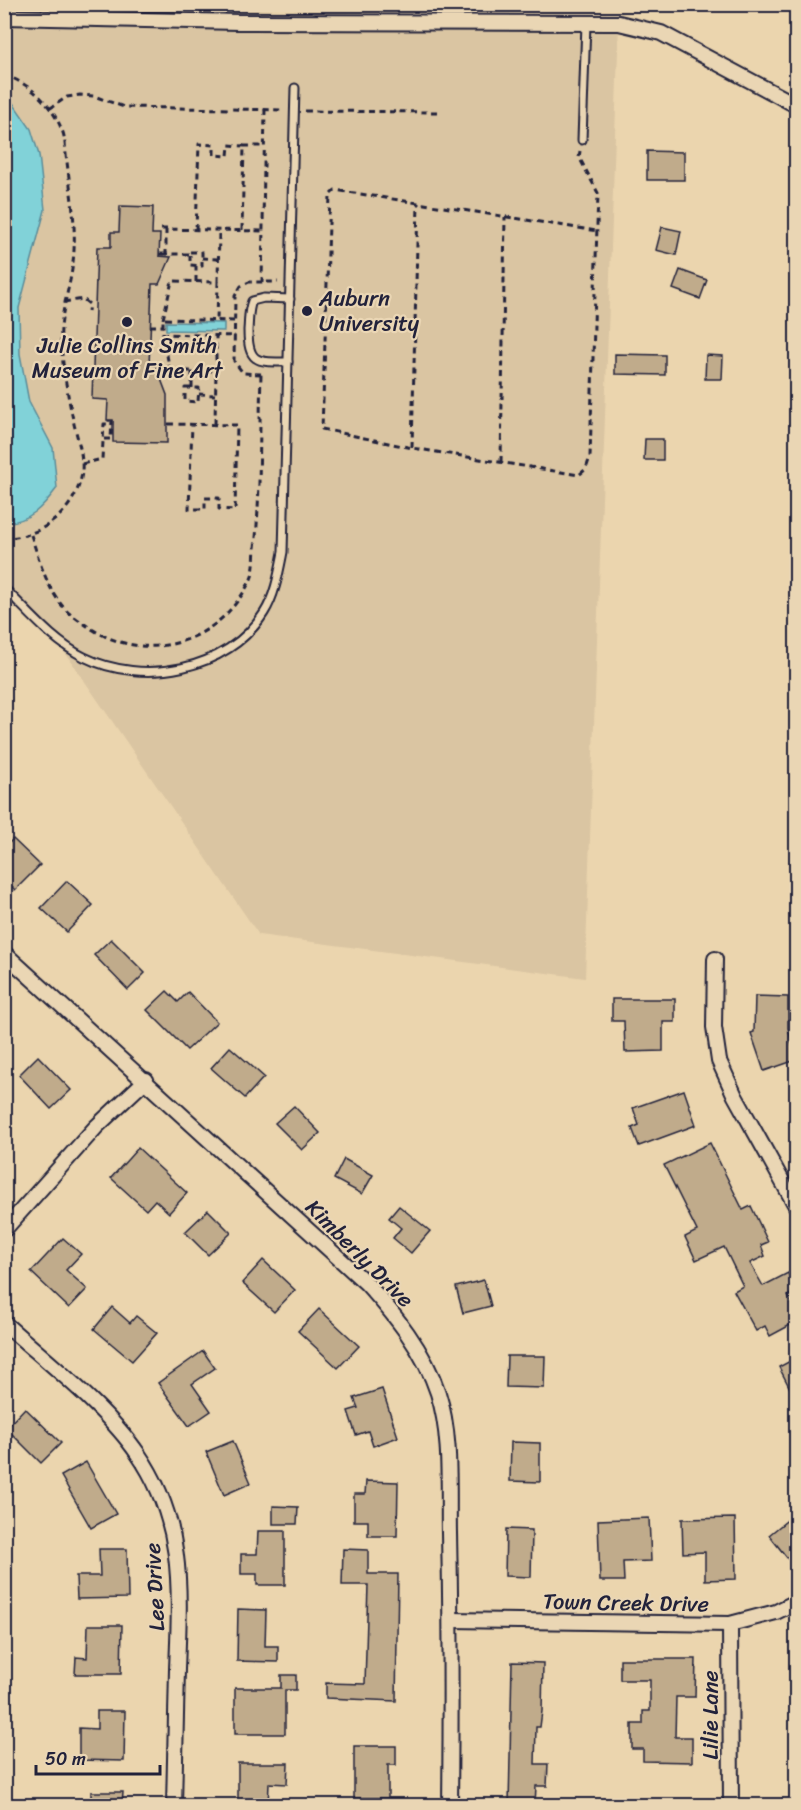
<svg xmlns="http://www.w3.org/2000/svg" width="801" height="1810" viewBox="0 0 801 1810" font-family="Sriracha,sans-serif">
<rect width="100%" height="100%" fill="#ebd5ae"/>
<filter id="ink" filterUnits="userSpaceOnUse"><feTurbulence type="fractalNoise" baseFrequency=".0167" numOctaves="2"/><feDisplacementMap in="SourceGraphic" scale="12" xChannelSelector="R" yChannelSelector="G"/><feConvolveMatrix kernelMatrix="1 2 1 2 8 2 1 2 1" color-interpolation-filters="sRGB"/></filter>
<g filter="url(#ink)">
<polygon fill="#dac5a2" points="4,5 146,5 619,23 585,978 259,935 55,638 5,599"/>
<g fill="#81d2d8" stroke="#5b8c99" stroke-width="1.5">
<path d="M 5,98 L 13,103 L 31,129 L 39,155 L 45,210 L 19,308 L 20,354 L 29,402 L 53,448 L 57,488 C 42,508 30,521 5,523 Z"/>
<polygon points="166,322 224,323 224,331 166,330"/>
</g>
<g fill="#c0ab8b" stroke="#22223b" stroke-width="1.5">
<polygon points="647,151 684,152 684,180 647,180"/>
<polygon points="120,206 153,207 152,234 160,234 159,256 171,257 159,284 152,284 149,366 156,366 167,395 167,443 113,442 113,420 107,420 108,400 92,399 97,247 111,247 111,232 119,232"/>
<polygon points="662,227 681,231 676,255 656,250"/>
<polygon points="680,270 707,280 700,299 673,289"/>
<polygon points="615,354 665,355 665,375 615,374"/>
<polygon points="706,355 723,356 722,379 705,379"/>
<polygon points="645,439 663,439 663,460 644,460"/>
<polygon points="13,839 40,865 15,890 4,879 4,848"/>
<polygon points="67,881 93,905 67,932 41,908"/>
<polygon points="111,939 145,973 128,990 94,955"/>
<polygon points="167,991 178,1002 188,992 217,1022 187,1050 147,1010"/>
<polygon points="755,996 788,997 788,1028 796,1060 764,1071 751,1033 754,1032"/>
<polygon points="612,999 675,999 675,1022 663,1022 663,1051 625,1052 624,1021 612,1021"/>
<polygon points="230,1047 264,1077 245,1098 211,1068"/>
<polygon points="38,1056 71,1090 51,1109 19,1075"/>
<polygon points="684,1090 696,1125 639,1146 632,1128 639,1125 633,1108"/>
<polygon points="294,1106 320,1133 302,1150 275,1123"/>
<polygon points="710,1143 743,1210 751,1206 768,1242 761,1245 765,1256 750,1263 763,1286 788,1273 796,1290 788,1296 796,1313 796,1322 770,1336 765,1326 756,1331 734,1291 743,1286 724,1247 696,1260 685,1237 697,1231 664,1165"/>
<polygon points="138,1148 187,1193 169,1213 155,1200 146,1210 111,1178"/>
<polygon points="344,1159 373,1175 362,1194 334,1179"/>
<polygon points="399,1206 430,1231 411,1253 393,1238 401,1228 389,1218"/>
<polygon points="208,1210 231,1233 208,1255 185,1232"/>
<polygon points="63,1238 81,1254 66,1270 87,1289 69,1308 31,1272"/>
<polygon points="263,1260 295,1290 274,1312 242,1283"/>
<polygon points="484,1280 491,1306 463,1313 456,1287"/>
<polygon points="112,1307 130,1323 136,1316 157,1333 132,1361 94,1329"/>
<polygon points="319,1309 359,1346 338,1368 298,1331"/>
<polygon points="203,1351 215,1368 192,1384 211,1411 189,1426 158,1383"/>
<polygon points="507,1356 545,1356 544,1388 506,1387"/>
<polygon points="796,1358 796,1400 779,1367"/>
<polygon points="382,1389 398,1437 373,1446 368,1431 356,1435 348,1411 358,1408 354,1398"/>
<polygon points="25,1408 61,1443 41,1463 6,1428"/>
<polygon points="233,1441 251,1483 224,1495 206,1452"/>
<polygon points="511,1442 540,1443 540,1482 510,1481"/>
<polygon points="86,1462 116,1514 91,1528 61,1476"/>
<polygon points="366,1481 398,1482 397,1536 368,1536 368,1521 354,1521 354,1494 365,1494"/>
<polygon points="273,1506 298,1507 297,1524 273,1524"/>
<polygon points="796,1513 796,1569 769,1535"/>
<polygon points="649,1518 651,1561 623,1562 624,1581 600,1581 598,1520"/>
<polygon points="735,1518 736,1579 705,1580 705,1552 683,1553 682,1519"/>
<polygon points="506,1529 532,1530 531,1577 505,1576"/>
<polygon points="258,1531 285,1531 285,1585 257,1585 257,1574 241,1574 241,1554 257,1554"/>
<polygon points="99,1549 127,1549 128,1598 77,1599 76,1576 100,1576"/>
<polygon points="343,1549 368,1550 368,1574 398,1574 396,1701 326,1698 326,1683 365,1684 368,1585 342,1585"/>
<polygon points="238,1609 266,1610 265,1646 278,1646 278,1662 237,1661"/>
<polygon points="88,1625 122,1625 121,1674 75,1674 76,1657 87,1658"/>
<polygon points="620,1659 696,1659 695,1697 676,1697 675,1737 692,1737 692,1762 643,1761 643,1749 632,1749 632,1724 643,1724 643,1711 650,1711 650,1680 620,1680"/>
<polygon points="512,1662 543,1663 542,1711 540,1727 536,1727 535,1764 548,1764 547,1786 536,1786 535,1805 509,1805"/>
<polygon points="281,1675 296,1675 296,1690 285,1690 285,1734 235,1734 235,1688 281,1688"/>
<polygon points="97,1711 125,1711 124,1761 79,1760 79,1728 97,1729"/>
<polygon points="354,1746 396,1746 396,1765 388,1765 388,1798 354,1798"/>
<polygon points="238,1763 288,1763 287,1784 269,1783 268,1806 238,1806"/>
<polygon points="91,1792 123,1792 122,1806 91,1806"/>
</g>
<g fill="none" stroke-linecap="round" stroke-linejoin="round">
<defs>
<g id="lane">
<polyline points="582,140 586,23"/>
<path d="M 288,362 C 258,362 248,364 248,330 C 249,320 248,311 252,301 L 264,298 L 290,299"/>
<path d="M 4,588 C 29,612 52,641 84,657 C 142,686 228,671 264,613 C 275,596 279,572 283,552 L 295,88"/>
</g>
<g id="street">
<polyline points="4,17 239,22 619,23 661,33 796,105"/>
<path d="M 4,953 L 366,1283 C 395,1315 424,1350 438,1393 C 452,1437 448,1486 449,1533 C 451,1624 451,1714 450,1806"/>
<polyline points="715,959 714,1027 719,1061 735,1096 796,1206"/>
<polyline points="4,1230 96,1127 146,1080"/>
<path d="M 4,1323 C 47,1362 106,1407 138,1454 C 185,1522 180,1591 177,1669 C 176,1714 175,1760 174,1806"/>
<polyline points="451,1620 730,1624 776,1612 796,1602"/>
<polyline points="730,1624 731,1806"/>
</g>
</defs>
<use href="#lane" stroke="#22223b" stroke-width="11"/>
<use href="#street" stroke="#22223b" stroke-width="18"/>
<g stroke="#22223b" stroke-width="3" stroke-dasharray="6 4.5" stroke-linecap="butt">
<path d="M 4,75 C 30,83 52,105 62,130 C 66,139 65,152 67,162 C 71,195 77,228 73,262 C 70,290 59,314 61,343 C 63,370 68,397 74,424 C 78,441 85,460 81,478 C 73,513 40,538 4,538"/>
<polyline points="49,109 67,97 80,95 94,96 124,107 284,110"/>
<polyline points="305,111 437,112"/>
<polyline points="580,151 579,157 598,193 590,457 586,469 579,475 412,448 322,429 330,195 335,190 597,231"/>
<polyline points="161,229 263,231"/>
<polyline points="166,229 166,254 190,254"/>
<polyline points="196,230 199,144 214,145 214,155 228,156 229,145 244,146"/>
<polyline points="242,230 244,146 265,146"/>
<polygon points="190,252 202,252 202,266 190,265"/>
<polyline points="159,254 166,254"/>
<polyline points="202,258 218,259"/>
<polyline points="196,282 196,266"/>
<polyline points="218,282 219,230"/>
<polyline points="262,283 265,109"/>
<polyline points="64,302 83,299 89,304 88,311"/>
<polyline points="163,319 172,281 218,282 217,321"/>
<polyline points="234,321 163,319 163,334 235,336"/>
<polyline points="150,326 163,326"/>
<polyline points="163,334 170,371 216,371 216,336"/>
<polyline points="261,374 243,373 234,361 235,296 241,286 249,282 278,282"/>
<polygon points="185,388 199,388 198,402 185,401"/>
<polyline points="192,388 192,371"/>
<polyline points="199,394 215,395"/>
<polyline points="168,424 237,425 235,510 219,509 219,498 205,498 205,509 189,509 192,424"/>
<polyline points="215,424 216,371"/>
<polyline points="104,439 111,439 112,420"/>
<polyline points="412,447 418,203"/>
<polyline points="501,462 505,217"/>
<polyline points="82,464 102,459 104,424 109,424 109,420"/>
<path d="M 31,535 C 39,560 47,589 65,609 C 70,615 78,619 83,623 C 143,668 219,645 251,579 C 255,571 254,557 255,548 C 261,490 259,431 261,374"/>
</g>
<use href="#lane" stroke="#ead6b4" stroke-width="7"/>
<use href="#street" stroke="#ead6b4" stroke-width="14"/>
</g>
</g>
<g fill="#22223b" stroke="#ead6b4" stroke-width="2">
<circle cx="307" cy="311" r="6"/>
<circle cx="127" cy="322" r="6"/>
</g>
<g text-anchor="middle" stroke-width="4.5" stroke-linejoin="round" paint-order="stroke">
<g font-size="22" fill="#22223b" stroke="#ead6b4" text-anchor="start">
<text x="319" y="306">Auburn<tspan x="319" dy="25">University</tspan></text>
<text x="127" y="353" text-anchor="middle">Julie Collins Smith<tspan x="127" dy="25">Museum of Fine Art</tspan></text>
</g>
<g font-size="22" fill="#22223b" stroke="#ead6b4">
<text transform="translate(360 1253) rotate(45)" y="8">Kimberly Drive</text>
<text transform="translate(154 1587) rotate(-93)" y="8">Lee Drive</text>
<text transform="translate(626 1602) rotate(1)" y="8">Town Creek Drive</text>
<text transform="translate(710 1715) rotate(-90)" y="8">Lilie Lane</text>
</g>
</g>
<rect width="801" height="1810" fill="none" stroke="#ead6b4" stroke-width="24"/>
<rect x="12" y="12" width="777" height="1786" fill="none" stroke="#22223b" stroke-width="2" filter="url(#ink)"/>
<path d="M36 1765v9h124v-9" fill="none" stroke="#22223b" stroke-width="3"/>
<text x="45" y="1765" font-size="18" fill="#22223b" stroke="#ead6b4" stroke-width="4.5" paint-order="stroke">50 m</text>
</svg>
